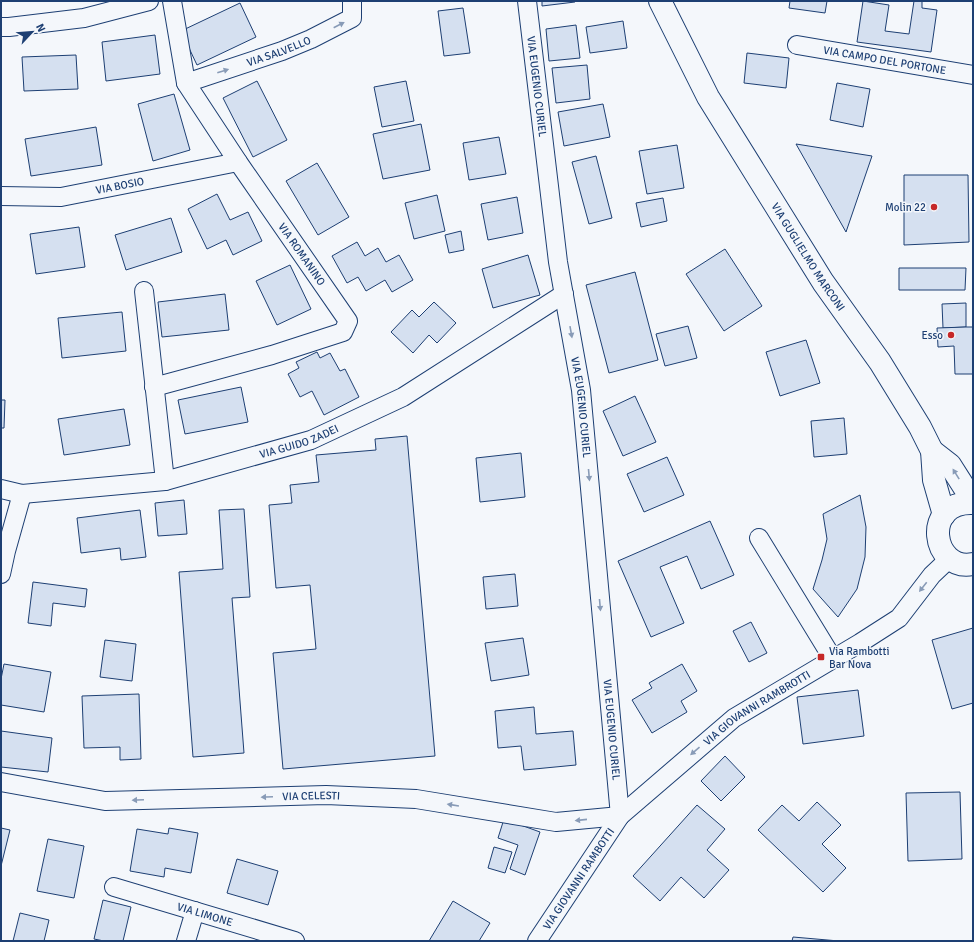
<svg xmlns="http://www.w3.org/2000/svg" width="974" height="942" viewBox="0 0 974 942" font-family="Signika,sans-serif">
<rect width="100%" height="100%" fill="#f4f7fb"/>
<g fill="#d5e0f0" stroke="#1d3f73">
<polygon points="542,1 575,1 575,2 542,6"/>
<polygon points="790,1 827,1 825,13 789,8"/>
<polygon points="863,1 889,5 885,31 909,34 914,1 922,1 922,8 937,10 931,52 857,42"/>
<polygon points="240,3 256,37 197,65 181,31"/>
<polygon points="463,8 470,53 444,56 438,11"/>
<polygon points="623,21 627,48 590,53 586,27"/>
<polygon points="576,25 580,58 549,61 546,29"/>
<polygon points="155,35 160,74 106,81 102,42"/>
<polygon points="747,53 789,58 786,88 744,83"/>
<polygon points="76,55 78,89 24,91 22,57"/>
<polygon points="587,65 590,99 556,103 552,68"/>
<polygon points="257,81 287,140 253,157 223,98"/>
<polygon points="406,81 414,121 382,127 374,87"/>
<polygon points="837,83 870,89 863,127 830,120"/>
<polygon points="174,94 190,150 153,161 138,104"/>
<polygon points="603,104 610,137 564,146 558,112"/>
<polygon points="421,124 430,170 383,179 373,134"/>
<polygon points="96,127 102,165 31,176 25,139"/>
<polygon points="499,137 506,174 469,180 463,143"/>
<polygon points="796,144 872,156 846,232"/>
<polygon points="677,145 684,188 647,194 639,151"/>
<polygon points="596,156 612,218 589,224 572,162"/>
<polygon points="317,163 349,217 318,235 286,181"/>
<polygon points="904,175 968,175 969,242 904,245"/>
<polygon points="217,194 230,220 248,212 262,241 233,255 226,240 207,249 188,209"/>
<polygon points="437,195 445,231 414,239 405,203"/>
<polygon points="517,197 523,233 488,240 481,204"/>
<polygon points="663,198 667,221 641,227 636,203"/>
<polygon points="171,218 182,252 126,270 115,235"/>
<polygon points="79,227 85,267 36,274 30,234"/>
<polygon points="461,231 464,250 449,253 445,235"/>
<polygon points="357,242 365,256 378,248 386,262 399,255 413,280 392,292 385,280 366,291 358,277 347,283 332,256"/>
<polygon points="725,249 762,306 724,331 686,274"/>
<polygon points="528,255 540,295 493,308 482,269"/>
<polygon points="290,265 311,309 277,325 256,281"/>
<polygon points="899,268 966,268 965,290 899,290"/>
<polygon points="635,272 658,360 609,373 586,285"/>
<polygon points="225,294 229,330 162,337 158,302"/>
<polygon points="434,302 456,323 437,343 429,335 413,353 391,332 412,310 419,317"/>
<polygon points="966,303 966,327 943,328 942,304"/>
<polygon points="122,312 126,351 62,358 58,318"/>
<polygon points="688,326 697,358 665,366 656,334"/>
<polygon points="966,327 973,327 973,374 955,374 954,346 938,347 937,328"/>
<polygon points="806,340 820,383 780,396 766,352"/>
<polygon points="317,352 320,358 330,353 340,371 345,369 359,397 324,415 312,391 300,397 288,374 299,368 296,362"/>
<polygon points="241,387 248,422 185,434 178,400"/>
<polygon points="635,396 656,442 623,456 603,411"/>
<polygon points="1,400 5,400 4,428 1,428"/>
<polygon points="124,409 130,445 64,455 58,419"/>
<polygon points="844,418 847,454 814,457 811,421"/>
<polygon points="407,436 435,756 283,769 273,653 316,649 310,585 276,588 269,505 292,503 290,485 319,482 316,455 376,450 375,439"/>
<polygon points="521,453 525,497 480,502 476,458"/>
<polygon points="667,457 684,495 644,512 627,474"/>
<polygon points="860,495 866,527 865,557 857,589 838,617 813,589 822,560 827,539 823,514"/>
<polygon points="184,500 187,534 158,536 155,503"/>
<polygon points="244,509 250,597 232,598 244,753 193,757 179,572 223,569 219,510"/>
<polygon points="140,510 146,557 121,560 120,548 81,553 77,518"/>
<polygon points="710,521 734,575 701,589 687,556 660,567 684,623 651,637 618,561"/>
<polygon points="515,574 518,606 486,609 483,577"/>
<polygon points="33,582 87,589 85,607 53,603 51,626 28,623"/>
<polygon points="751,622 767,653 749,662 733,631"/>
<polygon points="973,628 973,703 952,709 932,640"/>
<polygon points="523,638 529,675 491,681 485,643"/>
<polygon points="105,640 136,644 132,681 100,677"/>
<polygon points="4,664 51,672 44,712 1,705 1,679"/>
<polygon points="682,664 697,691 681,701 687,712 652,733 632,700 652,688 649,683"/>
<polygon points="858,690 864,736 803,744 797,697"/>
<polygon points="139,694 141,759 120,760 120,747 84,748 82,696"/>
<polygon points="534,707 536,734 573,731 576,765 524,770 521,746 498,748 495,711"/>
<polygon points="1,731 52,738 48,772 1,767"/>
<polygon points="725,756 745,777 721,801 701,781"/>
<polygon points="960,792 962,859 908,861 906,793"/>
<polygon points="817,802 841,825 822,844 846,868 823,892 758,830 782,805 799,821"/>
<polygon points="697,805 725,829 707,850 729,870 704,898 681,877 660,901 633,876"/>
<polygon points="504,819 540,832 525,875 510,869 518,845 498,838"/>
<polygon points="1,828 10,830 1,866"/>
<polygon points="169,828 198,833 191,873 165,868 164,877 130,871 137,829 168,834"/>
<polygon points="48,839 84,846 74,898 37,891"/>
<polygon points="494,847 512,852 505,873 488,868"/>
<polygon points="237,859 278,871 268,905 227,893"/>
<polygon points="103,900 131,907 123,941 104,941 94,939"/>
<polygon points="453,901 490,923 479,941 429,941"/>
<polygon points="20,913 49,920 44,941 13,941"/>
<polygon points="793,937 839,941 792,941"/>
</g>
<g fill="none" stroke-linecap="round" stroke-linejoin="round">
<defs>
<g id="minor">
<path id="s1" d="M 527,1 L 558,262 L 581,390 L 620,816"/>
<polyline points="1,27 9,27 84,18 149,1"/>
<path id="s2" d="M 797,45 L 973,75"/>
<path id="s3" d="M 186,83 L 282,51 L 311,39 L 352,18 L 352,1"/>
<path id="s4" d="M 1,196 L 61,197 L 238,162"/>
<polyline points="144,291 165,481"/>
<polyline points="154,387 272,355 343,332 348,321 238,162 186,83 172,1"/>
<path id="s5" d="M 1,489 L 22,494 L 165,481 L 311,440 L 403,397 L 564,294"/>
<polyline points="759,538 833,659"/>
<polyline points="1,574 6,551 22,494"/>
<path id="s6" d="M 1,782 L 105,801 L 326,795 L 416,799 L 556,822 L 620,816"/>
<path id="s7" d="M 114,887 L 295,941"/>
<polyline points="186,941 195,911"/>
<path id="s8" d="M 537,941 L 620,816 L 734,718 L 860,643 L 899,618 L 932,575 L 950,558"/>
</g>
<g id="secondary">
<path id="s9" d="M 660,1 L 708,97 L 823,282 L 880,362 L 920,427 L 932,451 L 934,480 L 944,515"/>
<polyline points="932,451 950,465 973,501"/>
<path d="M 973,503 C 921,501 932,572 973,564"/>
</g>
</defs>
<use href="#minor" stroke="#1d3f73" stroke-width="20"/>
<use href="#secondary" stroke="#1d3f73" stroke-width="24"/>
<use href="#minor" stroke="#f4f7fb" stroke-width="18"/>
<use href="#secondary" stroke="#f4f7fb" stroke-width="22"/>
</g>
<defs><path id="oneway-solid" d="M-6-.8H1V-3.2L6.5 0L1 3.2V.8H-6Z"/></defs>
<g fill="#889bb7">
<use href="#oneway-solid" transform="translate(339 25) rotate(-27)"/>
<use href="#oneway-solid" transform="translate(223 71) rotate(-18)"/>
<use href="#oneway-solid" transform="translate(571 332) rotate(80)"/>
<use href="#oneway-solid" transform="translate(956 474) rotate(-122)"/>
<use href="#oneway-solid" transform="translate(589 475) rotate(85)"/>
<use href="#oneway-solid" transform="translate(923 587) rotate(128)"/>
<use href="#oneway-solid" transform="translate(600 605) rotate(85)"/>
<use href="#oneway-solid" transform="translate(695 751) rotate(139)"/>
<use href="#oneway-solid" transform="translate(267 797) rotate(178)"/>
<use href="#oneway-solid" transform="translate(138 800) rotate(178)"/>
<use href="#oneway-solid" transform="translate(453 805) rotate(-171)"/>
<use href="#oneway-solid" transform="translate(581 820) rotate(174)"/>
</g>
<g fill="#c62828" stroke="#f4f7fb" stroke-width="1.5">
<circle cx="934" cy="207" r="4"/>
<circle cx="951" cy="335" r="4"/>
<rect x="817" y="653" width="8" height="8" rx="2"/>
</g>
<g text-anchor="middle" stroke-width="3" stroke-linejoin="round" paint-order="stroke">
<g font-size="11" fill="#1d3f73" stroke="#f4f7fb">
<text dy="4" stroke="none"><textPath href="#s3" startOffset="98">VIA SALVELLO</textPath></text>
<text dy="4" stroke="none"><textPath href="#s2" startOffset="89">VIA CAMPO DEL PORTONE</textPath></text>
<text dy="4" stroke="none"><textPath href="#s1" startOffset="86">VIA EUGENIO CURIEL</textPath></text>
<text dy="4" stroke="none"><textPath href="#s4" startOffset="120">VIA BOSIO</textPath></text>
<text transform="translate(302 254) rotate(55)" y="4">VIA ROMANINO</text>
<text dy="4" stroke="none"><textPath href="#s9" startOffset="296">VIA GUGLIELMO MARCONI</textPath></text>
<text dy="4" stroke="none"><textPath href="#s1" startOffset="410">VIA EUGENIO CURIEL</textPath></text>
<text dy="4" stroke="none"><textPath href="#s5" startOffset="305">VIA GUIDO ZADEI</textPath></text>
<text dy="4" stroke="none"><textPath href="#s8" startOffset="325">VIA GIOVANNI RAMBROTTI</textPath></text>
<text dy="4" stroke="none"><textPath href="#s1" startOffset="734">VIA EUGENIO CURIEL</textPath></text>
<text dy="4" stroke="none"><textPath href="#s6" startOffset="312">VIA CELESTI</textPath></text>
<text dy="4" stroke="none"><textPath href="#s8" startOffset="75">VIA GIOVANNI RAMBOTTI</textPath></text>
<text dy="4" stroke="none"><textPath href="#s7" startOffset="95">VIA LIMONE</textPath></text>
</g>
<g font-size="11" fill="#1d3f73" stroke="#f4f7fb" text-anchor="end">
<text x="926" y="211">Molin 22</text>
<text x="943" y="339">Esso</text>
<text x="829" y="655" text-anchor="start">Via Rambotti<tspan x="829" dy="13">Bar Nova</tspan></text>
</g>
</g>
<rect width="974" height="942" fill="none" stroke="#1d3f73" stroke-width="4"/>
<g transform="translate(32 32) rotate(64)" stroke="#f4f7fb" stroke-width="3" paint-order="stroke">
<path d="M0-3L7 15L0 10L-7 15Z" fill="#1d3f73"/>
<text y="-6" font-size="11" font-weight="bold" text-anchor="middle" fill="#1d3f73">N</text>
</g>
</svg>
